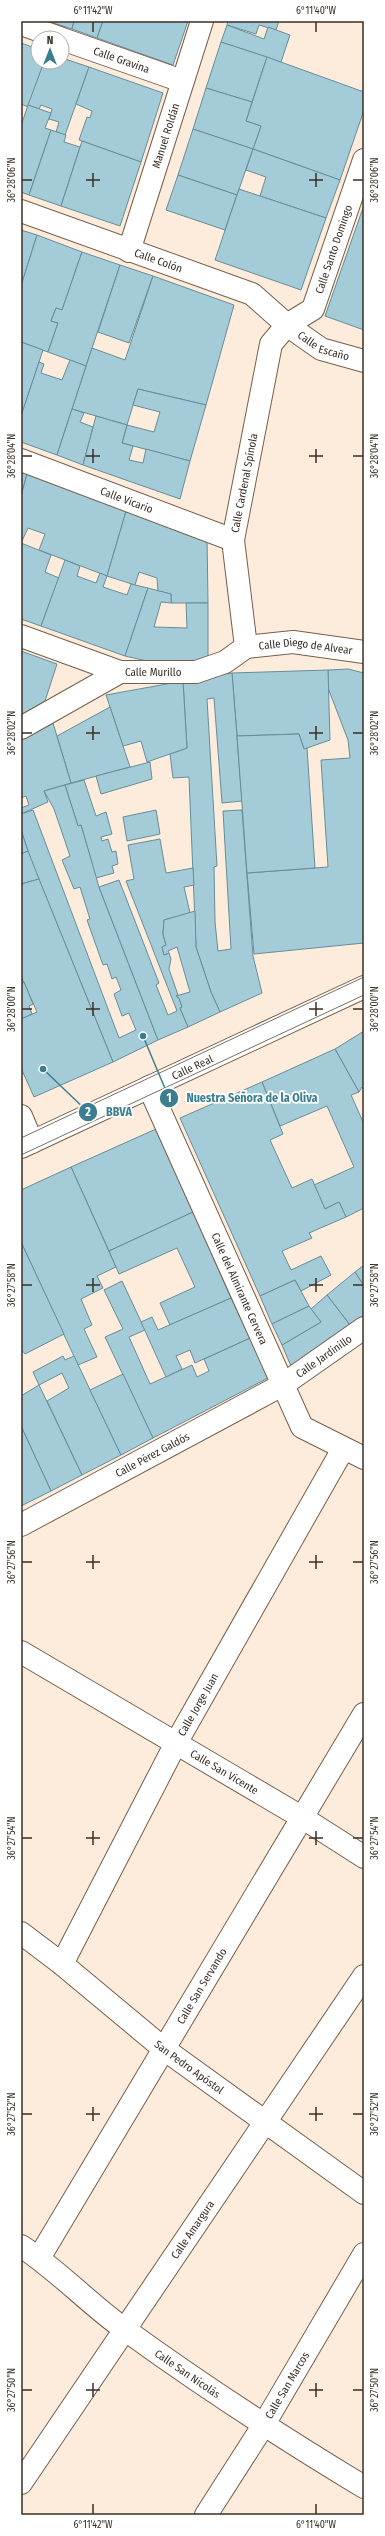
<svg xmlns="http://www.w3.org/2000/svg" width="385" height="2536" viewBox="0 0 385 2536" font-family="'Fira Sans Condensed',sans-serif">
<rect width="100%" height="100%" fill="#fdecdc"/>
<g fill="#a3ccd8" stroke="#668d98">
<polygon points="47,21 74,21 72,29"/>
<polygon points="74,21 103,21 97,38 72,29"/>
<polygon points="103,21 188,21 173,65 97,38"/>
<polygon points="228,21 279,21 276,30 259,25 256,34 227,25"/>
<polygon points="227,25 264,39 268,27 290,35 281,62 221,42"/>
<polygon points="221,42 267,57 252,102 206,88"/>
<polygon points="21,43 38,49 38,62 44,62 28,107 21,104"/>
<polygon points="267,57 364,92 364,110 340,180 253,149 261,126 246,121"/>
<polygon points="62,58 89,67 65,135 56,132 59,122 49,119 52,109 41,105 39,109 28,105 44,62 62,62"/>
<polygon points="89,67 163,93 141,162 79,140 87,117 90,118 92,111 76,104"/>
<polygon points="206,88 252,102 246,121 261,126 253,149 193,129"/>
<polygon points="28,105 51,113 45,128 51,130 29,195 21,192 21,126"/>
<polygon points="193,129 253,149 237,195 178,175"/>
<polygon points="51,130 66,135 64,142 80,147 61,206 29,195"/>
<polygon points="82,141 141,162 120,226 61,206"/>
<polygon points="253,149 340,180 326,218 260,196 266,177 246,170"/>
<polygon points="178,175 237,195 225,230 166,210"/>
<polygon points="239,189 326,218 301,290 215,260"/>
<polygon points="364,205 364,330 325,316"/>
<polygon points="21,230 37,235 21,286"/>
<polygon points="37,235 82,252 62,310 56,308 51,321 58,323 48,352 21,342 21,286"/>
<polygon points="82,252 120,265 86,366 48,352 58,323 51,321 56,308 62,310"/>
<polygon points="120,265 153,276 129,343 98,332"/>
<polygon points="153,276 234,305 206,405 138,389 127,425 72,409 92,348 125,360"/>
<polygon points="21,342 43,350 21,416"/>
<polygon points="70,360 86,366 57,455 21,442 21,416 39,362 44,364 41,373 62,380"/>
<polygon points="138,389 206,405 190,461 122,443 127,425 154,432 160,412 133,405"/>
<polygon points="72,409 84,413 80,422 93,427 83,465 57,455"/>
<polygon points="96,416 127,425 122,443 133,446 129,460 143,463 146,449 190,461 180,499 83,465"/>
<polygon points="21,472 27,474 21,496"/>
<polygon points="27,474 127,508 107,576 39,550 45,534 28,528 21,543 21,496"/>
<polygon points="127,508 207,536 208,603 171,603 171,594 158,591 157,578 139,572 135,585 107,576"/>
<polygon points="21,543 51,555 45,572 59,578 41,626 21,619"/>
<polygon points="65,560 80,566 77,576 96,583 100,573 107,576 103,587 127,595 131,584 148,588 125,656 41,626"/>
<polygon points="148,588 171,594 171,603 161,602 154,627 187,628 186,603 208,603 208,658 205,661 160,664 125,656"/>
<polygon points="21,651 57,664 45,701 21,715"/>
<polygon points="348,669 364,673 364,943 254,954 247,873 328,867 321,760 350,758 348,740 328,688 328,670"/>
<polygon points="328,670 330,740 304,749 299,734 237,736 232,673"/>
<polygon points="232,673 242,801 222,803 214,698 207,699 217,866 214,867 215,922 218,951 231,949 223,811 242,810 253,956 262,993 220,1012 211,992 196,947 189,777 173,778 170,754 187,748 183,681"/>
<polygon points="183,681 187,748 147,762 141,741 123,746 106,695"/>
<polygon points="110,707 130,767 71,783 57,736"/>
<polygon points="53,723 71,783 44,791 48,802 21,814 21,808 29,805 26,796 21,798 21,740"/>
<polygon points="299,734 304,749 307,748 315,868 247,873 237,736"/>
<polygon points="150,762 152,779 101,794 96,776"/>
<polygon points="84,780 96,816 106,812 112,834 101,837 102,841 108,839 112,852 116,851 118,864 112,866 114,873 96,878 81,825 78,826 65,785"/>
<polygon points="65,785 78,826 81,825 99,887 158,1040 113,1062 31,860 21,830 21,814 33,810 119,1038 136,1030 129,1013 122,1016 114,994 121,990 116,977 112,979 107,964 103,965 87,920 90,919 80,887 74,889 62,860 70,856 54,809 44,791"/>
<polygon points="156,810 160,834 127,841 123,817"/>
<polygon points="21,830 28,851 21,854"/>
<polygon points="160,839 166,873 193,868 194,885 184,887 190,913 164,920 163,934 166,945 162,947 164,955 169,953 171,959 169,969 178,995 176,996 179,998 182,1007 180,1008 188,1027 158,1040 99,887 119,880 159,983 156,985 168,1015 177,1011 126,881 134,879 128,845"/>
<polygon points="28,851 39,879 21,884 21,854"/>
<polygon points="39,879 113,1062 34,1097 21,1068 21,1019 37,1012 21,976 21,884"/>
<polygon points="195,911 196,947 211,992 220,1012 188,1027 180,1008 182,1007 179,998 176,996 190,992 177,947 168,951 169,953 164,955 162,947 166,945 163,934 164,920"/>
<polygon points="24,982 33,1004 29,1006 32,1014 21,1019 21,984"/>
<polygon points="364,1031 364,1090 362,1087 359,1092 335,1049"/>
<polygon points="335,1049 359,1092 351,1095 364,1124 364,1208 346,1217 339,1202 325,1209 314,1185 354,1167 327,1106 280,1126 262,1082"/>
<polygon points="262,1082 283,1134 270,1140 292,1188 312,1179 325,1209 339,1202 346,1217 309,1233 312,1238 282,1251 291,1270 321,1256 331,1275 301,1291 295,1280 260,1296 180,1118"/>
<polygon points="156,1129 193,1212 109,1251 71,1167"/>
<polygon points="71,1167 116,1267 97,1276 103,1288 81,1299 92,1325 84,1329 97,1357 78,1365 21,1242 21,1190"/>
<polygon points="193,1212 231,1298 170,1325 160,1303 195,1287 177,1248 119,1274 109,1251"/>
<polygon points="21,1242 64,1334 25,1354 21,1349"/>
<polygon points="364,1265 364,1286 355,1272"/>
<polygon points="355,1272 364,1286 364,1315 350,1325 327,1295"/>
<polygon points="295,1280 309,1306 272,1324 260,1296"/>
<polygon points="122,1281 145,1330 129,1337 150,1384 192,1365 197,1377 209,1371 204,1359 250,1338 268,1378 153,1438 105,1337 123,1329 104,1290"/>
<polygon points="327,1295 350,1325 291,1366 282,1345 321,1322 311,1309"/>
<polygon points="231,1298 250,1338 195,1363 190,1350 176,1356 182,1369 166,1377 141,1322 152,1317 158,1330"/>
<polygon points="309,1306 321,1322 282,1345 272,1324"/>
<polygon points="63,1356 65,1360 74,1356 121,1455 82,1475 47,1401 69,1388 62,1373 39,1385 33,1372"/>
<polygon points="123,1374 153,1438 121,1455 90,1390"/>
<polygon points="39,1385 82,1475 51,1491 21,1426 21,1396"/>
<polygon points="21,1426 51,1491 21,1506"/>
</g>
<g fill="none" stroke-linecap="round" stroke-linejoin="round">
<defs>
<g id="minor">
<polyline points="21,24 60,38"/>
<path id="s1" d="M 62,39 L 182,81"/>
<path id="s2" d="M 21,211 L 252,294 L 287,325 L 321,349 L 364,361"/>
<path id="s3" d="M 129,251 L 202,21"/>
<path id="s4" d="M 21,460 L 233,540"/>
<polyline points="21,636 120,672"/>
<path id="s5" d="M 246,647 L 233,540 L 271,344 L 287,325 L 313,309 L 364,160"/>
<path id="s6" d="M 246,647 L 293,642 L 364,652"/>
<path id="s7" d="M 21,728 L 120,672 L 196,672 L 225,662 L 246,647"/>
<path id="s8" d="M 149,1087 L 302,1427 L 364,1458"/>
<polyline points="21,1116 32,1142"/>
<path id="s9" d="M 21,1147 L 364,987"/>
<path id="s10" d="M 21,1525 L 284,1384 L 364,1328"/>
<path id="s11" d="M 21,1652 L 303,1818 L 364,1857"/>
<path id="s12" d="M 21,1933 L 62,1964 L 164,2049 L 364,2193"/>
<path id="s13" d="M 62,1964 L 176,1743 L 343,1449"/>
<path id="s14" d="M 21,2246 C 59,2271 90,2305 127,2331 C 204,2387 283,2438 364,2487"/>
<path id="s15" d="M 39,2258 L 364,1714"/>
<path id="s16" d="M 21,2483 L 364,1976"/>
<path id="s17" d="M 206,2515 L 263,2426 L 364,2254"/>
</g>
</defs>
<use href="#minor" stroke="#775f48" stroke-width="24"/>
<use href="#minor" stroke="#fff" stroke-width="22"/>
<g stroke="#7c6f63" stroke-width="1">
<polyline points="21,1138 364,977"/>
<polyline points="21,1155 364,995"/>
</g>
</g>
<path fill="none" stroke="#3a2f25" stroke-width="1.5" d="M 93,22 L 93,32M 316,22 L 316,32M 93,173 L 93,187M 316,173 L 316,187M 22,180 L 32,180M 86,180 L 100,180M 309,180 L 323,180M 353,180 L 363,180M 93,449 L 93,463M 316,449 L 316,463M 22,456 L 32,456M 86,456 L 100,456M 309,456 L 323,456M 353,456 L 363,456M 93,726 L 93,740M 316,726 L 316,740M 22,733 L 32,733M 86,733 L 100,733M 309,733 L 323,733M 353,733 L 363,733M 93,1002 L 93,1016M 316,1002 L 316,1016M 22,1009 L 32,1009M 86,1009 L 100,1009M 309,1009 L 323,1009M 353,1009 L 363,1009M 93,1278 L 93,1292M 316,1278 L 316,1292M 22,1285 L 32,1285M 86,1285 L 100,1285M 309,1285 L 323,1285M 353,1285 L 363,1285M 93,1555 L 93,1569M 316,1555 L 316,1569M 22,1562 L 32,1562M 86,1562 L 100,1562M 309,1562 L 323,1562M 353,1562 L 363,1562M 93,1831 L 93,1845M 316,1831 L 316,1845M 22,1838 L 32,1838M 86,1838 L 100,1838M 309,1838 L 323,1838M 353,1838 L 363,1838M 93,2107 L 93,2121M 316,2107 L 316,2121M 22,2114 L 32,2114M 86,2114 L 100,2114M 309,2114 L 323,2114M 353,2114 L 363,2114M 93,2383 L 93,2397M 316,2383 L 316,2397M 22,2390 L 32,2390M 86,2390 L 100,2390M 309,2390 L 323,2390M 353,2390 L 363,2390M 93,2504 L 93,2514M 316,2504 L 316,2514"/>
<g text-anchor="middle" stroke-width="3.5" stroke-linejoin="round" paint-order="stroke">
<g font-size="11" fill="#3a2f25" stroke="#fff">
<text dy="4" stroke="none"><textPath href="#s1" startOffset="63">Calle Gravina</textPath></text>
<text dy="4" stroke="none"><textPath href="#s3" startOffset="121">Manuel Roldán</textPath></text>
<text dy="4" stroke="none"><textPath href="#s5" startOffset="426">Calle Santo Domingo</textPath></text>
<text dy="4" stroke="none"><textPath href="#s2" startOffset="146">Calle Colón</textPath></text>
<text dy="4" stroke="none"><textPath href="#s2" startOffset="335">Calle Escaño</textPath></text>
<text dy="4" stroke="none"><textPath href="#s5" startOffset="166">Calle Cardenal Spínola</textPath></text>
<text dy="4" stroke="none"><textPath href="#s4" startOffset="113">Calle Vicario</textPath></text>
<text dy="4" stroke="none"><textPath href="#s6" startOffset="60">Calle Diego de Alvear</textPath></text>
<text dy="4" stroke="none"><textPath href="#s7" startOffset="147">Calle Murillo</textPath></text>
<text dy="4" stroke="none"><textPath href="#s9" startOffset="189">Calle Real</textPath></text>
<text dy="4" stroke="none"><textPath href="#s8" startOffset="221">Calle del Almirante Cervera</textPath></text>
<text dy="4" stroke="none"><textPath href="#s10" startOffset="347">Calle Jardinillo</textPath></text>
<text dy="4" stroke="none"><textPath href="#s10" startOffset="149">Calle Pérez Galdós</textPath></text>
<text dy="4" stroke="none"><textPath href="#s13" startOffset="293">Calle Jorge Juan</textPath></text>
<text dy="4" stroke="none"><textPath href="#s11" startOffset="236">Calle San Vicente</textPath></text>
<text dy="4" stroke="none"><textPath href="#s15" startOffset="317">Calle San Servando</textPath></text>
<text dy="4" stroke="none"><textPath href="#s12" startOffset="215">San Pedro Apóstol</textPath></text>
<text dy="4" stroke="none"><textPath href="#s16" startOffset="306">Calle Amargura</textPath></text>
<text dy="4" stroke="none"><textPath href="#s14" startOffset="210">Calle San Nicolás</textPath></text>
<text dy="4" stroke="none"><textPath href="#s17" startOffset="153">Calle San Marcos</textPath></text>
</g>
</g>
<path fill="none" stroke="#3c7e90" stroke-width="1.5" d="M143 1036L169 1098M43 1069L88 1112"/>
<g fill="#3c7e90" stroke="#fff" stroke-width="1.5">
<circle cx="143" cy="1036" r="4"/>
<circle cx="43" cy="1069" r="4"/>
<circle cx="169" cy="1098" r="10"/>
<circle cx="88" cy="1112" r="10"/>
</g>
<g font-size="12" text-anchor="middle" font-weight="bold" fill="#fff">
<text x="169" y="1102">1</text>
<text x="88" y="1116">2</text>
</g>
<g font-size="12" text-anchor="middle" font-weight="bold" fill="#3c7e90" stroke="#fff" stroke-width="3.5" stroke-linejoin="round" paint-order="stroke">
<text x="252" y="1102">Nuestra Señora de la Oliva</text>
<text x="119" y="1116">BBVA</text>
</g>
<rect width="385" height="2536" fill="none" stroke="#ffffff" stroke-width="44"/>
<g transform="translate(50 50)"><circle r="19" fill="#ffffff" stroke="#b0aca8"/>
<path d="M0-3L7 15L0 10L-7 15Z" fill="#3c7e90"/>
<text y="-6" font-size="11" font-weight="bold" text-anchor="middle" fill="#3a2f25">N</text>
</g>
<rect x="22" y="22" width="341" height="2492" fill="none" stroke="#3a2f25" stroke-width="1.5"/>
<g font-size="10" text-anchor="middle" fill="#3a2f25">
<text x="93" y="14">6°11'42"W</text>
<text x="316" y="14">6°11'40"W</text>
<text transform="translate(11 180) rotate(-90)" y="4">36°28'06"N</text>
<text transform="translate(374 180) rotate(-90)" y="4">36°28'06"N</text>
<text transform="translate(11 456) rotate(-90)" y="4">36°28'04"N</text>
<text transform="translate(374 456) rotate(-90)" y="4">36°28'04"N</text>
<text transform="translate(11 733) rotate(-90)" y="4">36°28'02"N</text>
<text transform="translate(374 733) rotate(-90)" y="4">36°28'02"N</text>
<text transform="translate(11 1009) rotate(-90)" y="4">36°28'00"N</text>
<text transform="translate(374 1009) rotate(-90)" y="4">36°28'00"N</text>
<text transform="translate(11 1285) rotate(-90)" y="4">36°27'58"N</text>
<text transform="translate(374 1285) rotate(-90)" y="4">36°27'58"N</text>
<text transform="translate(11 1562) rotate(-90)" y="4">36°27'56"N</text>
<text transform="translate(374 1562) rotate(-90)" y="4">36°27'56"N</text>
<text transform="translate(11 1838) rotate(-90)" y="4">36°27'54"N</text>
<text transform="translate(374 1838) rotate(-90)" y="4">36°27'54"N</text>
<text transform="translate(11 2114) rotate(-90)" y="4">36°27'52"N</text>
<text transform="translate(374 2114) rotate(-90)" y="4">36°27'52"N</text>
<text transform="translate(11 2390) rotate(-90)" y="4">36°27'50"N</text>
<text transform="translate(374 2390) rotate(-90)" y="4">36°27'50"N</text>
<text x="93" y="2528">6°11'42"W</text>
<text x="316" y="2528">6°11'40"W</text>
</g>
</svg>
